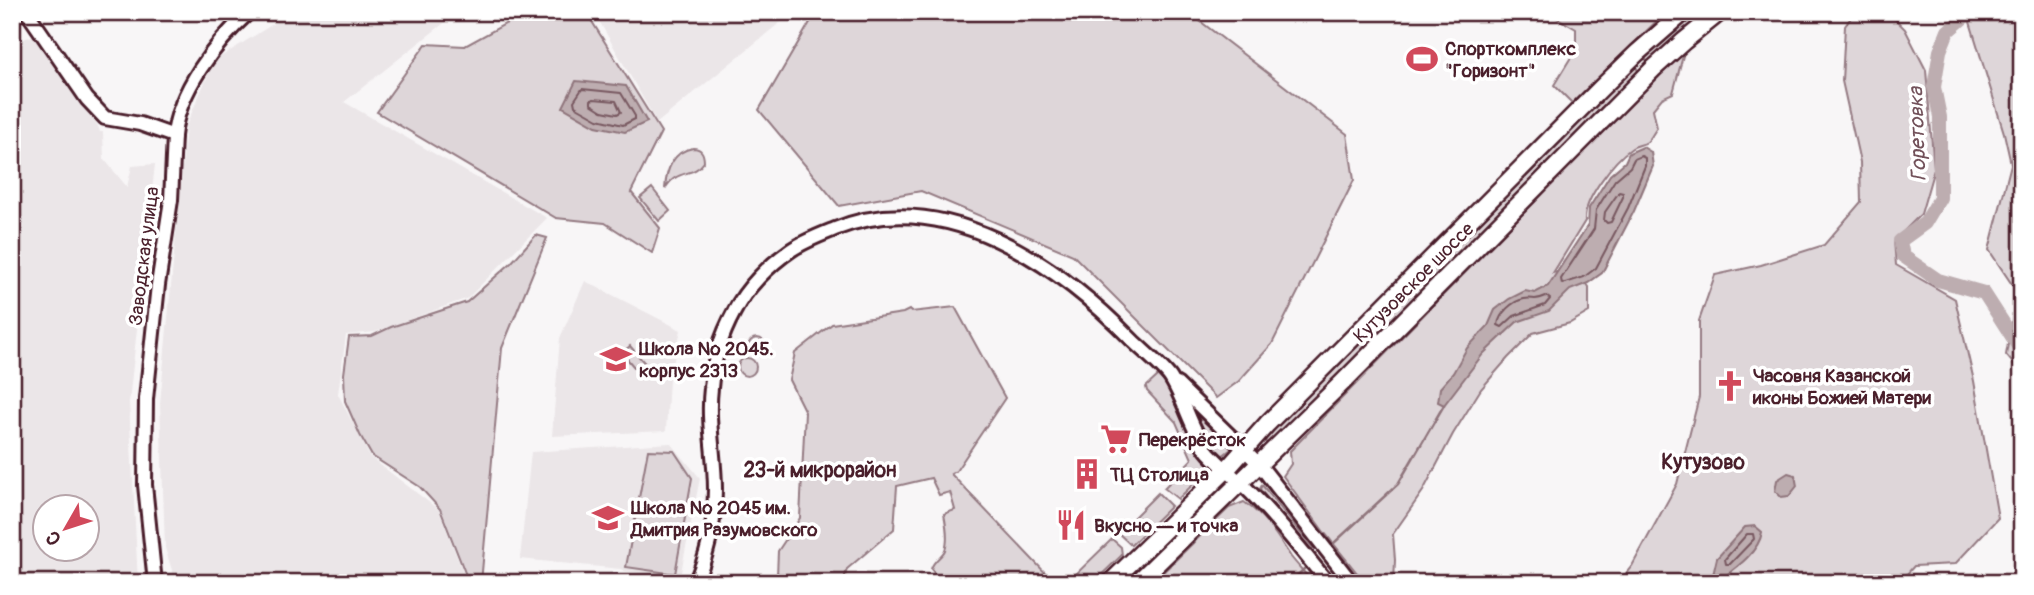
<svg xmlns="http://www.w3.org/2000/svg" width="2034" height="595" viewBox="0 0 2034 595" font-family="Pangolin,sans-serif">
<rect width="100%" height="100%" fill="#f8f6f7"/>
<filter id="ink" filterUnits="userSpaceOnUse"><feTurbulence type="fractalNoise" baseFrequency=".0143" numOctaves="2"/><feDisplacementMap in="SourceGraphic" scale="14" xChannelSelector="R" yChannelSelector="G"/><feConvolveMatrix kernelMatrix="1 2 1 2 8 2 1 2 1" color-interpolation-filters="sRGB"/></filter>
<g filter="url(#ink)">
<g fill="#ebe6e8" fill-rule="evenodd">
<polygon points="292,12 443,12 448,20 344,102 547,218 468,298 375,332 346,335 338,394 370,457 439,510 467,583 176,583 165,548 160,403 186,126 214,61"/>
<polygon points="594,12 793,12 657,123"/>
<path d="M 35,35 L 98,126 L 100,132 L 103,132 L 104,159 L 127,187 L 132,166 L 155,164 L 129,402 L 138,583 L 12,583 L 12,43 ZM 46,508 L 88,508 L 88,550 L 46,550 Z"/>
<polygon points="585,281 681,330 669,380 666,431 552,436 560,338"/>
<polygon points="671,443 700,478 679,582 665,580 659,575 624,571 621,569 520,559 531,452"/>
<polygon points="540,573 609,583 539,583"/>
</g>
<g fill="#ded6d9" stroke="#947a82" stroke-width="2">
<polygon points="527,12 586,12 661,132 631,192 660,228 652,253 605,223 556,218 377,112 426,44 465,46"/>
<polygon points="816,12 1188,12 1347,134 1354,180 1272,344 1239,381 1216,398 1073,255 921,191 839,206 759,110"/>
<polygon points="1536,12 1666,12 1572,103 1554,85 1576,49 1576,29 1552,15"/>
<polygon points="1697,12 1710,12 1648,64 1645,57"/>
<polygon points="1855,12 1888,12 1905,29 1926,70 1934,169 1921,214 1894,241 1896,265 1955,299 1974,381 1998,518 1955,564 1914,566 1899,583 1618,583 1632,566 1677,484 1699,397 1699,321 1715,275 1761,265 1824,245 1861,202 1860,162 1842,81 1845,26"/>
<polygon points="1967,12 2022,12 2022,374 2006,355 2017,292 1989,250 2011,164 2004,133"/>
<path d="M 1684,52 L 1673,93 L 1662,98 L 1653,109 L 1657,128 C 1654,131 1651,139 1647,142 C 1643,145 1636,145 1632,148 C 1614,160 1583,200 1585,221 L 1553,273 L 1576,267 L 1589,287 L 1589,312 L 1570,323 L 1533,333 L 1508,358 L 1481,389 L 1453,434 L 1423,491 L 1393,534 L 1395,560 L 1394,583 L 1365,583 L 1324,532 L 1283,476 L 1291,464 L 1290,451 L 1627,108 Z"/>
<polygon points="1635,65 1638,71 1642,71 1505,212 1269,445 1266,444 1265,437"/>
<path d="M 693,148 C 702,148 704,154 704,162 C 693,178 677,168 665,189 C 666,170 673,151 693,148 Z"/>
<polygon points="652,188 670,211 659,221 640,198"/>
<polygon points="536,235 547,238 502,348 481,583 469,583 440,509 420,487 372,456 360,435 345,401 344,374 349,337 372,336 391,327 467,302 511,263"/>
<path d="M 955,307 L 1005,398 L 956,471 L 951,474 L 1055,583 L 942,583 L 931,569 C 933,560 942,557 945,550 C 949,540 946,524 944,514 L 955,510 L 950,492 L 939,495 L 931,478 L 897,486 L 894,529 L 847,569 L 843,583 L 771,583 L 768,577 L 775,575 L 777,576 L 778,551 L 800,518 L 805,412 L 789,380 L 795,353 L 832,324 L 903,313 L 909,310 L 911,312 Z"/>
<circle cx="757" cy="347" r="9"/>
<polygon points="630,346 648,367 640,374 622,353"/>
<circle cx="747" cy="367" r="9"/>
<polygon points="1158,376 1167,385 1209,465 1207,471 1178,499 1164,488 1192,459 1176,422 1147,391 1146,387"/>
<path d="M 1195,408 L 1235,446 L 1222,456 C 1208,450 1200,426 1193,413 Z"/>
<polygon points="648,450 674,451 692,478 675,574 626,567"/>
<polygon points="1262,485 1313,548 1309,551 1263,493 1260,489"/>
<polygon points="1158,493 1171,506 1131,545 1118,533"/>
<path d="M 1244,502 C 1266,517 1277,536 1291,557 C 1298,566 1306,574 1313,583 L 1152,583 L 1229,508 Z"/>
<polygon points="1112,539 1121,547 1122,555 1093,583 1080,583 1074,576"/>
</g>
<g fill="#bdadb0" stroke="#8f747b" stroke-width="2">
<polygon points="576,81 626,86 647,122 625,132 596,126 563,107"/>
<polygon points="1643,147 1651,152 1653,166 1634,211 1602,273 1588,283 1570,290 1549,311 1517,322 1483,354 1444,405 1438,402 1440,388 1453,373 1467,348 1488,326 1495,310 1509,299 1525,291 1535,293 1548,286 1588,225 1589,208 1610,175 1625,162 1629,153"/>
<polygon points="1788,473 1795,475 1797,486 1789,496 1781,497 1775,491 1777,480"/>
<path d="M 1755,526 L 1762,532 C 1759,552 1736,568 1720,580 L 1713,575 L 1717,558 L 1745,527 Z"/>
</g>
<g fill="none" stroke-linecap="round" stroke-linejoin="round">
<g stroke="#785860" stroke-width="2">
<polygon points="582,89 621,93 635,116 635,119 623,125 598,119 575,106 574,101"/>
<polygon points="594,99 616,101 621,112 617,114 602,111 591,104 591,100"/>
<polygon points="1641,156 1645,158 1645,166 1628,208 1596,268 1584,277 1562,284 1561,279 1594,229 1596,210 1615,180 1630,167 1634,159"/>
<polygon points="1619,192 1623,193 1623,197 1611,222 1607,223 1604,220 1605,212"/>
<path d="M 1546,296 L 1550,299 L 1545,305 L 1514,316 L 1502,327 L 1498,325 C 1499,314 1512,301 1524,299 C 1535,297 1533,302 1546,296 Z"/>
<polygon points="1747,534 1753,534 1754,539 1730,564 1726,564 1725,559"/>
</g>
<g stroke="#8f747b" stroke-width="2.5">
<polyline points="1334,543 1398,484 1444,405"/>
<polyline points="1290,583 1305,568"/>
</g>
<polyline stroke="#bdadb0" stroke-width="14" points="1970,12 1948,31 1940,51 1934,87 1940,117 1940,198 1925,223 1900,241 1903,256 1938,280 1984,293 2022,352"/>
<defs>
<g id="minor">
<polyline points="27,12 87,99 105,118 140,124 174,136 171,200 158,285 146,399 145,485 155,583"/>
<path d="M 174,136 C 178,91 216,42 249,12"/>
<polyline points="1177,384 1259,464 1352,583"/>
<path d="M 695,583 C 708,554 715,521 715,489 C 715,456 707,422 711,388 C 713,361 721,336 734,312 C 746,288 769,265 791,250 C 804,241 820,235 835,229 C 944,185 1058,264 1132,340 C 1142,350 1162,366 1170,377 C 1184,398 1193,435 1209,453 C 1224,469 1241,482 1255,497 C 1281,524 1305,554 1328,583"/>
</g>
<g id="major">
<polyline points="1110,583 1227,469 1267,424 1601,88 1637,53 1684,12"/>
<polyline points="1137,583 1342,383 1653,69 1684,41 1720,12"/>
</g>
</defs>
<use href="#minor" stroke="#4a1f2b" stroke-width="18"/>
<use href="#major" stroke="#4a1f2b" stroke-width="21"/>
<use href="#minor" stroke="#fff" stroke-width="12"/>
<use href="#major" stroke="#fff" stroke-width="16"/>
</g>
</g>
<defs>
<symbol id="stadium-bare" viewBox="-9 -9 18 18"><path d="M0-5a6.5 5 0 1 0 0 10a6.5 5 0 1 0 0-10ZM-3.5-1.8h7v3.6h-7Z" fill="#d1495b" stroke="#fff" stroke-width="2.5" paint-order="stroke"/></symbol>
<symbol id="school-bare" viewBox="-9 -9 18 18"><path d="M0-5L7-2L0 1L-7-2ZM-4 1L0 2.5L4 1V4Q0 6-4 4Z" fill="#d1495b" stroke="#fff" stroke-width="2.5" paint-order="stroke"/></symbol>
<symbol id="church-bare" viewBox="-9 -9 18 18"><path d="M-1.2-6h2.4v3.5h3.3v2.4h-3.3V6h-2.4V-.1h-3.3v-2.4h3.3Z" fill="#d1495b" stroke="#fff" stroke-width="2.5" paint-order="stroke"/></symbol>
<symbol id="supermarket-bare" viewBox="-9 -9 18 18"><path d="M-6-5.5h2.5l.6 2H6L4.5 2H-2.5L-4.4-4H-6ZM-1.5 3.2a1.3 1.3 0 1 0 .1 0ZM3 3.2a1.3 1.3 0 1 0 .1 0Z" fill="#d1495b" stroke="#fff" stroke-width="2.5" paint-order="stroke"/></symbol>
<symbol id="building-bare" viewBox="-9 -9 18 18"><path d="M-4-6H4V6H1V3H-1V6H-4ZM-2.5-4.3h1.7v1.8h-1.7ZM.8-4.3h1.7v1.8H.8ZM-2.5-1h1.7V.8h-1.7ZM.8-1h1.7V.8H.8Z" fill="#d1495b" stroke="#fff" stroke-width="2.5" paint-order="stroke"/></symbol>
<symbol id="restaurant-bare" viewBox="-9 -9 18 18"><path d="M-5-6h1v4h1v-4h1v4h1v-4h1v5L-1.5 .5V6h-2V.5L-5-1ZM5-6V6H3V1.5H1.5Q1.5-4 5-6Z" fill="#d1495b" stroke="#fff" stroke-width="2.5" paint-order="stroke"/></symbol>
</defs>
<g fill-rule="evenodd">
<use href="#stadium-bare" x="1400" y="37" width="44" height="44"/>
<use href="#school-bare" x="594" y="337" width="44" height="44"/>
<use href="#church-bare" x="1708" y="364" width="44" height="44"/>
<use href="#supermarket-bare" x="1094" y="417" width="44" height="44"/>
<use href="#building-bare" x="1065" y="452" width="44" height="44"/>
<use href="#school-bare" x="586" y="496" width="44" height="44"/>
<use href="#restaurant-bare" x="1049" y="503" width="44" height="44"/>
</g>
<g text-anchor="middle" stroke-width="7" stroke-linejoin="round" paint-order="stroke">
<g font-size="19" font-weight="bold" fill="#4a1f2b" stroke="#fff" text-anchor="start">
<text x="1445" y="55">Спорткомплекс<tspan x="1445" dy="22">"Горизонт"</tspan></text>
<text x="639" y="355">Школа № 2045.<tspan x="639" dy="22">корпус 2313</tspan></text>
<text x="1753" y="382">Часовня Казанской<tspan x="1753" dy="22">иконы Божией Матери</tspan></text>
<text x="1139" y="446">Перекрёсток</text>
<text x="1110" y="481">ТЦ Столица</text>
<text x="631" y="514">Школа № 2045 им.<tspan x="631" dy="22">Дмитрия Разумовского</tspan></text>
<text x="1094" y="532">Вкусно — и точка</text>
</g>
<g font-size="19" fill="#4a1f2b" stroke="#fff">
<text transform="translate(143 256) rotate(-83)" y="7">Заводская улица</text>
<text transform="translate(1413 282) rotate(-45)" y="7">Кутузовское шоссе</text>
</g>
<g font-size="21" font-style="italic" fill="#72515a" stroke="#fff">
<text transform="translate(1917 134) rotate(-92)" y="7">Горетовка</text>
</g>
<g font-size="21" font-weight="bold" fill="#4a1f2b" stroke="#fff">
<text x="1703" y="469">Кутузово</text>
<text x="820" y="477">23-й микрорайон</text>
</g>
</g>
<rect width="2034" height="595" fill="none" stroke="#fff" stroke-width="42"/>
<rect x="21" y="21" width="1992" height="553" fill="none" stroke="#4a1f2b" stroke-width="2.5" filter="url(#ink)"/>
<g transform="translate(66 528) rotate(231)"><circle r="33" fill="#ffffff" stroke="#b7a5aa" stroke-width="2"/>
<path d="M0-5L12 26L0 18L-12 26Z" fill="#d1495b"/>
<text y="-10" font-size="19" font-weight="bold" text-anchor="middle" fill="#4a1f2b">С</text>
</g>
</svg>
